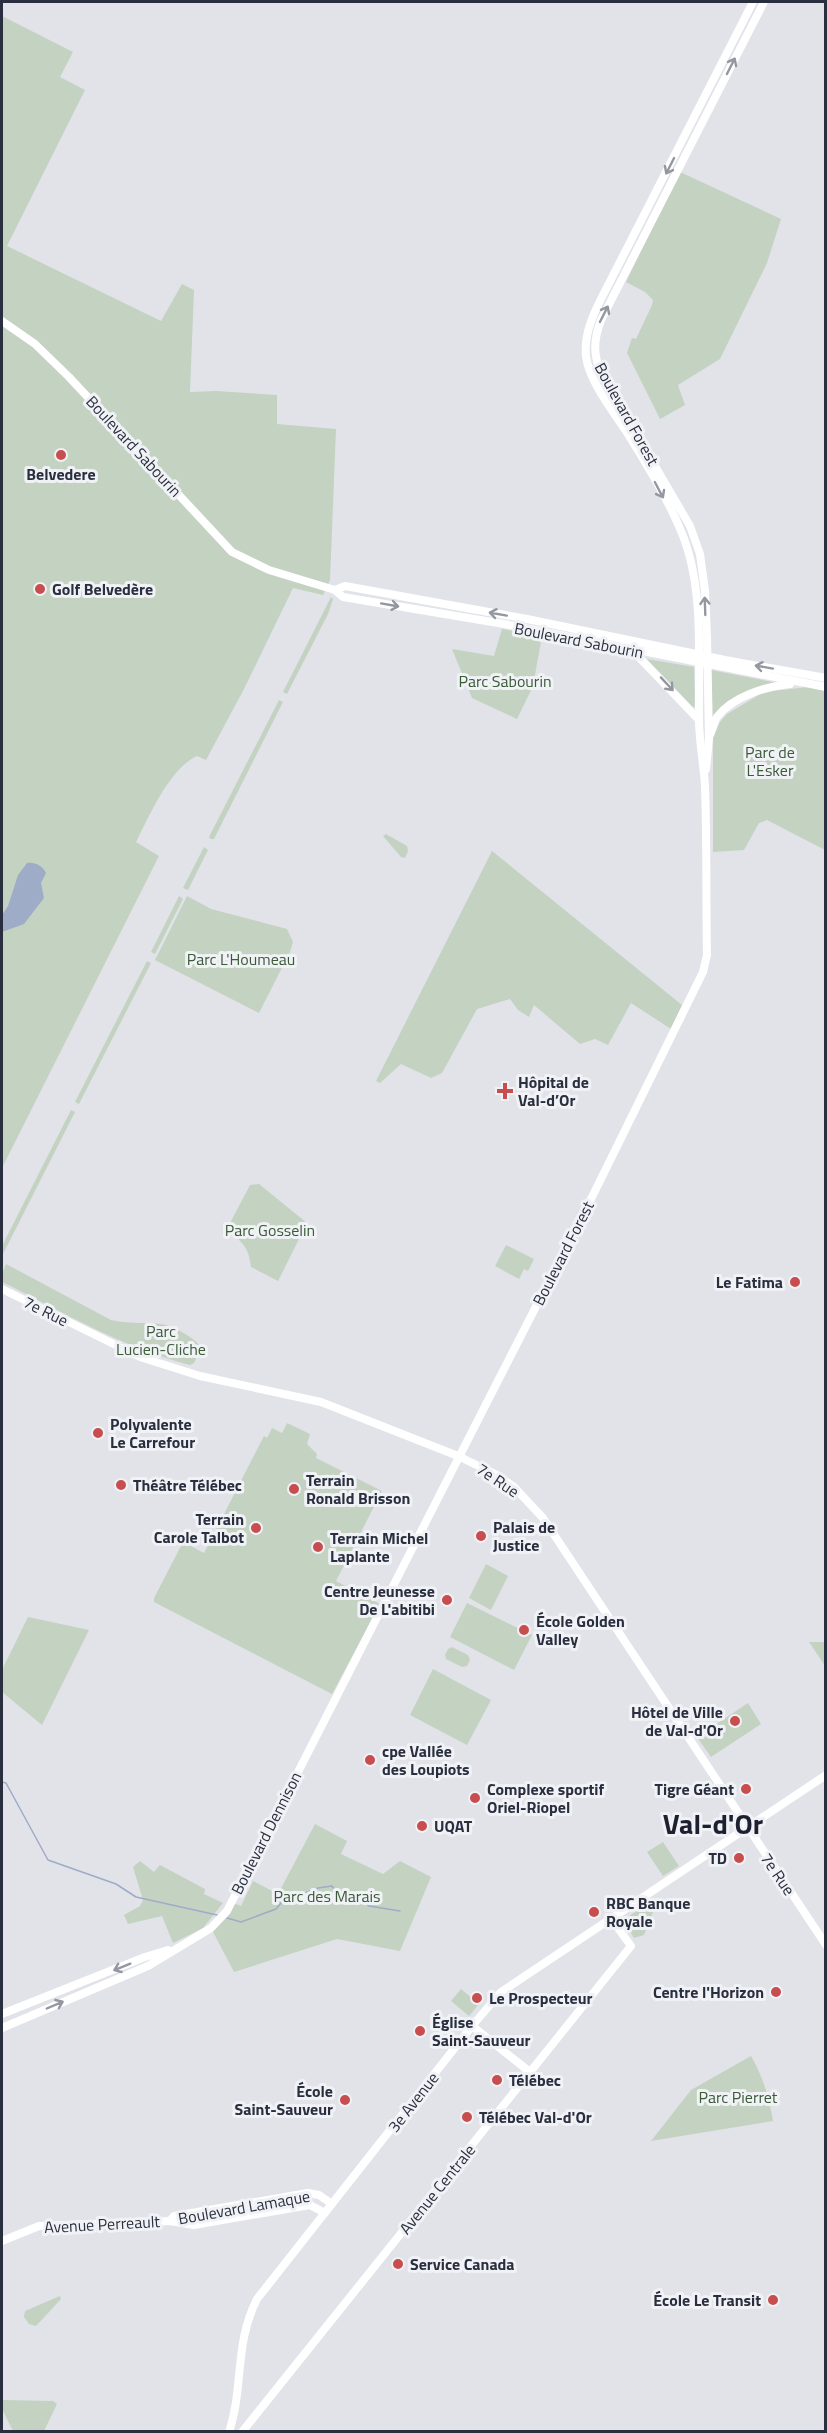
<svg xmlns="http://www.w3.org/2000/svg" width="827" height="2433" viewBox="0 0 827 2433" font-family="'Titillium Web',sans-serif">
<rect width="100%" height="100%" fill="#e1e3e9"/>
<g fill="#c4d2c2">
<path d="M 2,16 L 73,52 L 60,77 L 85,90 L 7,246 L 161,321 L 182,284 L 194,290 L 190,392 L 216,391 L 277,395 L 277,424 L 336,429 L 330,580 L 323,595 L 293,588 L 244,689 L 206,760 L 197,756 C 169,769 150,815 136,842 L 159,856 L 2,1168 Z"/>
<polygon points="680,172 781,219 767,263 720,359 678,385 685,405 660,419 627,353 632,338 636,339 652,305 653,300 645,292 626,282"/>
<polygon points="331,597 333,599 328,614 287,694 283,692"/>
<polygon points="502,629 542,636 533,686 517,719 472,698 452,649 494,656"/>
<polygon points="647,659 694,667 695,706 693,707"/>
<polygon points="711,670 778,683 712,717"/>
<polygon points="808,687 825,691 825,850 767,820 759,823 744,850 713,852 713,738 720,722 727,714 764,692"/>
<polygon points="279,700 283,702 214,839 211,839 209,837"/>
<polygon points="386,834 407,846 408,851 405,858 401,857 383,836"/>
<polygon points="204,847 208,850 188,890 183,888"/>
<polygon points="492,851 682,1005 671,1029 631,1003 608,1045 595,1039 580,1044 534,1005 529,1017 518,1010 510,999 477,1009 442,1073 431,1078 401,1064 380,1083 376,1081"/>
<polygon points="179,896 183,899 155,954 151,952"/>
<polygon points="187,896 211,909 287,929 293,942 290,952 259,1013 155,960"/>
<polygon points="147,961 151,963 79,1104 75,1102"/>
<polygon points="71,1110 75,1112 3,1254 2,1246"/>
<path d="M 259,1184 L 307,1223 L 278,1281 L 251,1267 C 249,1249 244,1243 229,1232 L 229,1225 L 250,1185 Z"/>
<polygon points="506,1245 534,1259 528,1271 524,1269 519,1279 495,1266"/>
<path d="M 6,1264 L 111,1320 C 128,1324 143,1322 160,1324 C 170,1324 198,1339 201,1348 L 194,1363 L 190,1365 C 121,1347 65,1313 2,1282 L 2,1274 Z"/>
<polygon points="287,1423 310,1434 307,1444 317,1454 316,1458 382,1491 336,1581 380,1604 332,1694 154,1602 154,1598 183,1542 204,1553 264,1436 267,1438 272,1428 282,1433"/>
<polygon points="486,1564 508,1576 491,1610 469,1598"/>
<polygon points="467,1603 532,1635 514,1670 450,1637"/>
<polygon points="28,1617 89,1630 42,1725 2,1692 2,1670"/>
<polygon points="809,1642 825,1642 825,1666"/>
<polygon points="452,1647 468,1655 470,1660 467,1666 462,1667 446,1659 445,1655 448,1649"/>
<polygon points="433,1669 491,1700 467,1745 410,1715"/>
<polygon points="748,1703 761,1724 711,1757 697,1737"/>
<polygon points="315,1824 347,1841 341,1854 383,1874 400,1861 431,1877 400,1951 337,1939 234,1972 211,1928 231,1902 241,1906 253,1881 278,1894"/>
<polygon points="663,1842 679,1866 663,1876 647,1852"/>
<polygon points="140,1861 154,1872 160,1865 205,1889 204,1894 223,1903 203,1928 173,1943 162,1916 128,1924 124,1915 140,1906 143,1900 133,1867"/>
<polygon points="655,1899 657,1902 644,1935 634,1938 623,1920"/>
<polygon points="461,1989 479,2004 469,2016 451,2001"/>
<path d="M 751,2056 C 763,2077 769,2097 773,2121 L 651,2141 L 691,2090 Z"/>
<polygon points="311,2196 309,2202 270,2206 271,2202"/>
<polygon points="60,2296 61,2299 36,2326 29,2324 24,2317 25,2311"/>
<polygon points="3,2400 53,2401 57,2404 44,2431 13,2431 2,2409"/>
</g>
<path fill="#9eacc7" d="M 27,863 C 35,862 43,866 46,873 L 41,883 L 44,898 L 24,924 L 2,932 L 2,915 L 8,906 L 18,875 Z"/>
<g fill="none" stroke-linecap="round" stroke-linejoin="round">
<g stroke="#9eacc7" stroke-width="1.5">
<polyline points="2,1782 6,1783 48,1860 116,1884 136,1897 217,1915"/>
<polyline points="227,1918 241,1922 276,1909 282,1902 318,1888 332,1886 336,1892 346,1890 356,1895 361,1894 364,1901 369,1906 400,1911"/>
</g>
<g stroke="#fff" stroke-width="8">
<polyline points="2,321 35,344 69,377 232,552 269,570 335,590 343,597 504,624 826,687"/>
<polyline points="335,590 345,586 527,619 725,660 826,678"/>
<polyline points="633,651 699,720"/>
<path d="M 710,735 C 712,730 714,722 717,717 C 732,697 766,686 790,684"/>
<path d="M 706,769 L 709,738 L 707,637 L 705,591 L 700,554 L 690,526 L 603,377 C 593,357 593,341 601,320 L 764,2"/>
<polyline points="2,1289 140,1357 200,1376 321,1402 458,1456 497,1475 514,1487 543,1518 826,1945"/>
<polyline points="2,2014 145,1957 168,1950"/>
<polyline points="472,2026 530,2072"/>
<path d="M 2,2028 L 148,1966 L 211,1928 L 227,1911 L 595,1191 L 703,972 L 707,955 C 706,899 707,843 705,787 C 704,765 699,742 699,719 C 698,660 705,587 681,531 C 669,502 648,466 631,439 C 617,416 589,383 586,356 C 584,335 592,317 601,299 L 753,2"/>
<polyline points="170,2221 174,2216 308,2193 319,2195 332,2204"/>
<polyline points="2,2241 39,2226 170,2221 194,2225 310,2205 325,2213"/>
<path d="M 229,2432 C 244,2387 234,2344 257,2299 L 472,2026 L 501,1992 L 826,1775"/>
<polyline points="242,2432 631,1946 610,1917"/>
</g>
</g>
<defs><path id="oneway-shaft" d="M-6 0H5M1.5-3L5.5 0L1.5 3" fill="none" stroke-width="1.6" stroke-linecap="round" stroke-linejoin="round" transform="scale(1.5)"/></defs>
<g stroke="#94979f">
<use href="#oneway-shaft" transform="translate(731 66) rotate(-63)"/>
<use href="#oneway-shaft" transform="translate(670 166) rotate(117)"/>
<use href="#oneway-shaft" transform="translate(604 314) rotate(-63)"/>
<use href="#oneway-shaft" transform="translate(659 490) rotate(62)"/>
<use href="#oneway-shaft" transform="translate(390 605) rotate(10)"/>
<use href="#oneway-shaft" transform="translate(705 606) rotate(-92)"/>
<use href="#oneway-shaft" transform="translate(498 614) rotate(-170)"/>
<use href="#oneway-shaft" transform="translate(764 667) rotate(-170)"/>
<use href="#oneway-shaft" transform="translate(667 684) rotate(47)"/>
<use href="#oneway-shaft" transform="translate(122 1967) rotate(158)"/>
<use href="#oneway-shaft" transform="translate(55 2005) rotate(-23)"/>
</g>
<g fill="#c74d4f" stroke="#f0f2f6" stroke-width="2">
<circle cx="61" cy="455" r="6"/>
<circle cx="40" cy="589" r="6"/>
<path d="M502 1082h6v6h6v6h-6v6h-6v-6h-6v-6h6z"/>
<circle cx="795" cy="1282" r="6"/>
<circle cx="98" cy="1433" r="6"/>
<circle cx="121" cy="1485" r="6"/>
<circle cx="294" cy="1489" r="6"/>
<circle cx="256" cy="1528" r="6"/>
<circle cx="481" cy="1536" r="6"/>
<circle cx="318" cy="1547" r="6"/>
<circle cx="447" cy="1600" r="6"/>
<circle cx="524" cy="1630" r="6"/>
<circle cx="735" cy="1721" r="6"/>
<circle cx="370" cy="1760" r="6"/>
<circle cx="746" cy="1789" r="6"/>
<circle cx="475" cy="1798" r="6"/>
<circle cx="422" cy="1826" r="6"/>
<circle cx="739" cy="1858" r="6"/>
<circle cx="594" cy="1912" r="6"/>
<circle cx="776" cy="1992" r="6"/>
<circle cx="477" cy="1998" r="6"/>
<circle cx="420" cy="2031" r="6"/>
<circle cx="497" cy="2080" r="6"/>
<circle cx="345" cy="2100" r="6"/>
<circle cx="467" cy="2117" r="6"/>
<circle cx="398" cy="2264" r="6"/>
<circle cx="773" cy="2300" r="6"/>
</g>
<g text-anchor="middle" stroke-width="6" stroke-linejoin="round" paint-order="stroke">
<g font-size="16" fill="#2a2f3f" stroke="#f0f2f6">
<text transform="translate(627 414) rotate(61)" y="6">Boulevard Forest</text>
<text transform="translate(134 446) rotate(47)" y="6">Boulevard Sabourin</text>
<text transform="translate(579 640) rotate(11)" y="6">Boulevard Sabourin</text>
<text transform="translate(563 1253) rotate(-63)" y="6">Boulevard Forest</text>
<text transform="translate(46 1311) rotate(26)" y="6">7e Rue</text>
<text transform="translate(498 1480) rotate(34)" y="6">7e Rue</text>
<text transform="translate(266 1833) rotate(-63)" y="6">Boulevard Dennison</text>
<text transform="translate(778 1874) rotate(56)" y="6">7e Rue</text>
<text transform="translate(413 2102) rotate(-52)" y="6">3e Avenue</text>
<text transform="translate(437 2189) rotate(-51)" y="6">Avenue Centrale</text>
<text transform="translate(244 2207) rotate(-10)" y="6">Boulevard Lamaque</text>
<text transform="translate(102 2224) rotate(-3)" y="6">Avenue Perreault</text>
</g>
<g font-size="16" font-weight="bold" fill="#2a2f3f" stroke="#f0f2f6" text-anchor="start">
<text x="61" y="480" text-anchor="middle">Belvedere</text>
<text x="52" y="595">Golf Belvedère</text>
<text x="518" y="1088">Hôpital de<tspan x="518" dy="18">Val-d’Or</tspan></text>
<text x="783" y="1288" text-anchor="end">Le Fatima</text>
<text x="110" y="1430">Polyvalente<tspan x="110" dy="18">Le Carrefour</tspan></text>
<text x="306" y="1486">Terrain<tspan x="306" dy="18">Ronald Brisson</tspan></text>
<text x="133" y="1491">Théâtre Télébec</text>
<text x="244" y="1525" text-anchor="end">Terrain<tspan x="244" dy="18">Carole Talbot</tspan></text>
<text x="493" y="1533">Palais de<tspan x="493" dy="18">Justice</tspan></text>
<text x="330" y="1544">Terrain Michel<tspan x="330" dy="18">Laplante</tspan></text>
<text x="435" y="1597" text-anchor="end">Centre Jeunesse<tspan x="435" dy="18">De L'abitibi</tspan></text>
<text x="536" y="1627">École Golden<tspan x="536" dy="18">Valley</tspan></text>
<text x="723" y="1718" text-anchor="end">Hôtel de Ville<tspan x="723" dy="18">de Val-d'Or</tspan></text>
<text x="382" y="1757">cpe Vallée<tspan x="382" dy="18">des Loupiots</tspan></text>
<text x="487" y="1795">Complexe sportif<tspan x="487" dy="18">Oriel-Riopel</tspan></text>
<text x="734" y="1795" text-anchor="end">Tigre Géant</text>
<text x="434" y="1832">UQAT</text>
<text x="727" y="1864" text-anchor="end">TD</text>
<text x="606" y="1909">RBC Banque<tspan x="606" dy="18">Royale</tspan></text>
<text x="764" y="1998" text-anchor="end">Centre l'Horizon</text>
<text x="489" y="2004">Le Prospecteur</text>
<text x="432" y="2028">Église<tspan x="432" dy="18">Saint-Sauveur</tspan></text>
<text x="509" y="2086">Télébec</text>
<text x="333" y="2097" text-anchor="end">École<tspan x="333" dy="18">Saint-Sauveur</tspan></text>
<text x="479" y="2123">Télébec Val-d'Or</text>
<text x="410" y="2270">Service Canada</text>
<text x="761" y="2306" text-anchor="end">École Le Transit</text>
</g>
<g font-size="16" fill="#3a5a38" stroke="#f0f2f6">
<text x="505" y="687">Parc Sabourin</text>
<text x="770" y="758">Parc de<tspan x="770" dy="18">L'Esker</tspan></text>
<text x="241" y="965">Parc L'Houmeau</text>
<text x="270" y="1236">Parc Gosselin</text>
<text x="161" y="1337">Parc<tspan x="161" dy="18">Lucien-Cliche</tspan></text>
<text x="327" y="1902">Parc des Marais</text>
<text x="738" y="2103">Parc Pierret</text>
</g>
<g font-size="28" font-weight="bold" fill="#1c2030" stroke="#f0f2f6">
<text x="713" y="1834">Val-d'Or</text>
</g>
</g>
<rect width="827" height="2433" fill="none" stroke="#2a2f3f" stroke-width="6"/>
</svg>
